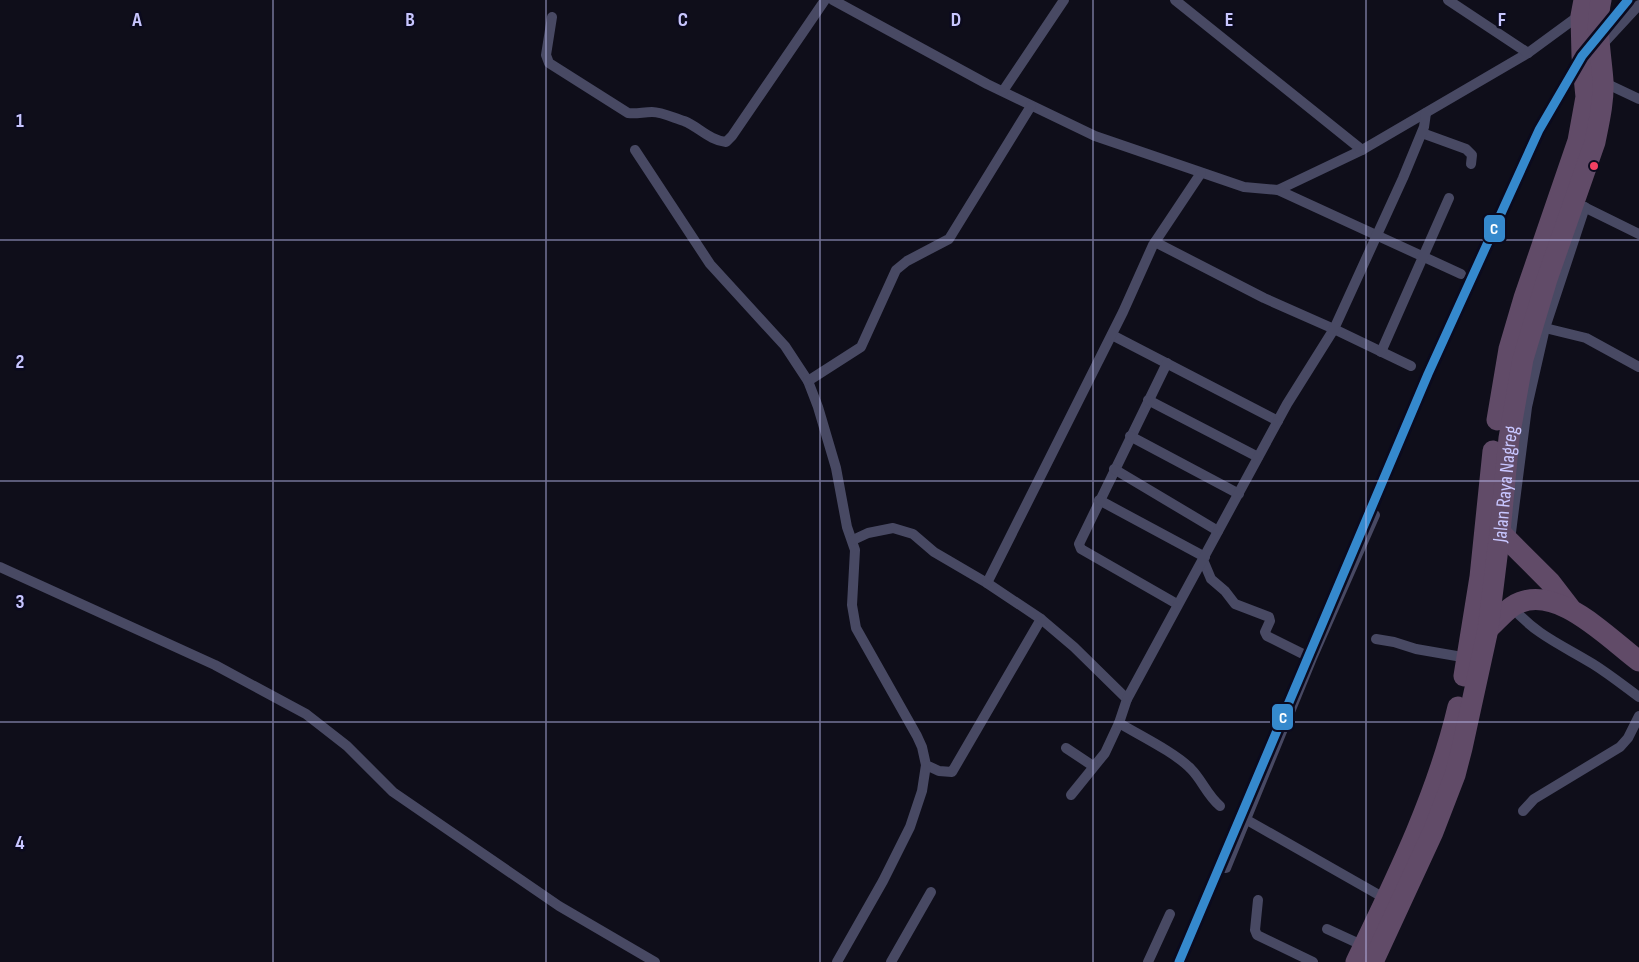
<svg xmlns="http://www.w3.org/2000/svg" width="1639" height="962" viewBox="0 0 1639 962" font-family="'Sofia Sans Condensed',sans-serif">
<rect width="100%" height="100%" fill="#0f0e1a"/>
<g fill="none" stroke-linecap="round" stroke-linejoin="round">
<g stroke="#484963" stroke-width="10">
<polyline points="833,0 987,84 1095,136 1244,187 1278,190 1362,150 1528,53 1573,20 1583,16"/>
<polyline points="1175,0 1362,150"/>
<polyline points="1448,0 1528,53"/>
<path d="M 552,17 L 546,55 L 549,63 L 628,113 C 637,114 643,112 652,112 C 662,112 674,118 684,121 C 699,127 709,140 726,142 L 732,136 L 825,0"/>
<polyline points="1600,47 1639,5"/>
<polyline points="1603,82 1639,99"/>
<polyline points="1003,91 1064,0"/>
<polyline points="1422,133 1466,149 1472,155 1471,164"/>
<polyline points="635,150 710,264 785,346 808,381 818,407 836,468 847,527 855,550 852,605 856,628 917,736 922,747 926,765 939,771 952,772 1041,619"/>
<polyline points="1278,190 1461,274"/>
<polyline points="1580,205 1639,234"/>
<polyline points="1155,242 1264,298 1334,329 1411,366"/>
<polyline points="1545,328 1586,338 1639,367"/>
<polyline points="1112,335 1278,421"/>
<polyline points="1381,352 1449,198"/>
<polyline points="1167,363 1079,544 1081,549 1177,604"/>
<polyline points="808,381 861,347 896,270 907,261 949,239 1031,106"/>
<polyline points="1148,400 1258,457"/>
<polyline points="1130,436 1239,494"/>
<polyline points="1114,469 1218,531"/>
<polyline points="1099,500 1205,557"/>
<polyline points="853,540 868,533 893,528 913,534 934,552 987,583 1041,619 1074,647 1127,699 1119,723 1105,753 1071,795"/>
<polyline points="1510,540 1527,407 1545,328 1585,207"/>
<polyline points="1203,560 1211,579 1225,591 1235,604 1269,617 1270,621 1265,632 1267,636 1303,654"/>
<polyline points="0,567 215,665 306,714 347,746 393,792 559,906 655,962"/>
<polyline points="987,583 1123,312 1153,245 1201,173"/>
<path d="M 1512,607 C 1536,635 1562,645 1593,664 C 1609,674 1624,686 1639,697"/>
<polyline points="1376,639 1394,642 1416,649 1468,658"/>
<polyline points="1127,699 1287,404 1334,329 1403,178 1424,127 1426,113"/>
<path d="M 1119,723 C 1139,735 1176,753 1191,769 C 1202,780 1207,795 1220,806"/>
<polyline points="1066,748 1093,766"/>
<polyline points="1523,811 1534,799 1620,747 1628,738 1639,716"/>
<polyline points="1242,822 1247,820 1386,899"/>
<polyline points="1226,868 1312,658 1375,515"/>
<polyline points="1258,900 1255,930 1257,935 1313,962"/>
<polyline points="1327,929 1364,946"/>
<polyline points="837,962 883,881 910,827 922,791 926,765"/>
<polyline points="891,962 931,892"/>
<polyline points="1148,962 1170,914"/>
</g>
<g stroke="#614b68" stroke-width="21">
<polyline points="1497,420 1509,349 1524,298 1578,141 1586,97 1582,56 1581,16 1584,0"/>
<polyline points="1500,532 1550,582 1570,608"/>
<path d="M 1488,629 C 1496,622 1504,612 1513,606 C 1554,580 1608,638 1639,661"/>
<polyline points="1464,676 1480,577 1493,451"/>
<path d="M 1356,962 C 1396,879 1437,796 1458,707"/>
<path id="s1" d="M 1373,962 L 1433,832 L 1455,775 L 1462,748 L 1488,629 L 1500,532 L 1509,438 L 1523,359 L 1547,279 L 1595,142 C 1599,122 1604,101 1603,81 C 1601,54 1595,26 1601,0"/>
</g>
<defs>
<polyline id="rail-1" points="1179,962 1428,374 1539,130 1582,56 1628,0"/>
</defs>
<use href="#rail-1" stroke="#0b0a1e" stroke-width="14"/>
<use href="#rail-1" stroke="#3589cd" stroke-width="9"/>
</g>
<path fill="none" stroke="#c8c6ff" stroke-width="1.5" stroke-opacity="0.55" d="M 273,0 L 273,962M 546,0 L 546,962M 820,0 L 820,962M 1093,0 L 1093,962M 1366,0 L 1366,962M 0,240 L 1639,240M 0,481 L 1639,481M 0,722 L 1639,722"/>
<circle fill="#f24062" stroke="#0b0a1e" stroke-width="2" cx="1594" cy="166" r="5"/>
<g text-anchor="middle" stroke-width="5" stroke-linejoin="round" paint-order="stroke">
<g font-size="20" fill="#c8c6ff" stroke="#0b0a1e">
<text dy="7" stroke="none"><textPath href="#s1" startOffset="500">Jalan Raya Nagreg</textPath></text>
</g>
</g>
<g font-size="20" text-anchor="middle" font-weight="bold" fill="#c8c6ff" stroke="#0b0a1e" stroke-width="5" stroke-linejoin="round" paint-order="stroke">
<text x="137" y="26">A</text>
<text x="410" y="26">B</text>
<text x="683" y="26">C</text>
<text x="956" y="26">D</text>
<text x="1229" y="26">E</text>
<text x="1502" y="26">F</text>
<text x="20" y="127">1</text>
<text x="20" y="368">2</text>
<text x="20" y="608">3</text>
<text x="20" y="849">4</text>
</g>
<g stroke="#0b0a1e" stroke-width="2">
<rect x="1483" y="214" width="23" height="29" rx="6" fill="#3589cd"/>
<rect x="1271" y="703" width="23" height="28" rx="6" fill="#3589cd"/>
</g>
<g font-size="16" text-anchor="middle" font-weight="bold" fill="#fff">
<text x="1494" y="234">C</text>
<text x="1283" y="723">C</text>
</g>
</svg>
